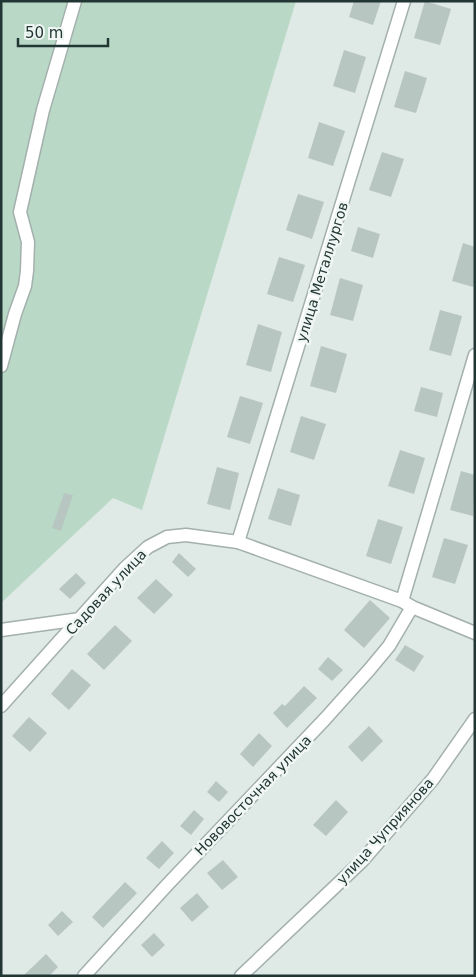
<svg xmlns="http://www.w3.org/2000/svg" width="476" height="977" viewBox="0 0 476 977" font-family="'DejaVu Sans',sans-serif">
<rect width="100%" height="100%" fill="#dfe9e6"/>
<polygon fill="#b9d9c6" points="1,1 296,1 142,510 113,498 1,603"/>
<g fill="#b8c6c2">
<polygon points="354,1 381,1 373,25 349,17"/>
<polygon points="425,1 451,9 440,45 414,38"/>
<polygon points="344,50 366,57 355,93 333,86"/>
<polygon points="405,71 427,78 416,113 394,107"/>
<polygon points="319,122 345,131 333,166 308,158"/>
<polygon points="382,152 404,159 391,197 369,190"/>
<polygon points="298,194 324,202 312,239 286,230"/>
<polygon points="358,227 380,234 373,258 351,251"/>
<polygon points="463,243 475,247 475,281 473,287 452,281"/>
<polygon points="279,257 305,265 293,302 267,294"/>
<polygon points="340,278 363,285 353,321 330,315"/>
<polygon points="440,310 462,316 451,356 429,350"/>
<polygon points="258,324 282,332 271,372 246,365"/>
<polygon points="321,346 347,354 336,393 310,386"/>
<polygon points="421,387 443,393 437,417 414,411"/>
<polygon points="240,396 263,403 250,444 227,437"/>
<polygon points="301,416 326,424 314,460 290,452"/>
<polygon points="400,450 425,458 414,494 388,486"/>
<polygon points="217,467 239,473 230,510 207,504"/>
<polygon points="461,471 475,475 473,516 450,510"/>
<polygon points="278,488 300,495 291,526 268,519"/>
<polygon points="64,493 73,495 61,531 52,528"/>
<polygon points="378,519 403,527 391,564 366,556"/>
<polygon points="444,538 468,545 455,584 432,577"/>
<polygon points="179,553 196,569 188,577 172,562"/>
<polygon points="76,573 86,583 70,599 59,589"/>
<polygon points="156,579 173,595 154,614 137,598"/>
<polygon points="370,600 390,618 364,648 344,630"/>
<polygon points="115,625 132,641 104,670 87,654"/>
<polygon points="405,645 424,656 414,672 395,660"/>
<polygon points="328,657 343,670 332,681 318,669"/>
<polygon points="72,669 91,685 69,710 51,694"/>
<polygon points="304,686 317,698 287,728 273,713 282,704 285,706"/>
<polygon points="29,717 47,733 30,752 12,736"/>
<polygon points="369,726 383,741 362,762 348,747"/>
<polygon points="259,733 272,746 253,767 240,754"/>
<polygon points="216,781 228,792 219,802 207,792"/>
<polygon points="336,800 348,812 326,836 313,825"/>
<polygon points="194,810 204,819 191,835 180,826"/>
<polygon points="162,841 174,853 159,869 146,858"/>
<polygon points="223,860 238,877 222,890 207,873"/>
<polygon points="125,882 137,893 103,928 92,917"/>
<polygon points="197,893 209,907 192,922 180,908"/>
<polygon points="62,911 73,922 58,936 48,925"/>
<polygon points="154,933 165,945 152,957 141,945"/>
<polygon points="46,954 58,967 49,976 23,976"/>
</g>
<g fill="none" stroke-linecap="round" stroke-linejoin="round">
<defs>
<g id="minor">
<polyline points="1,366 15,314 25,286 27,271 28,242 20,212 43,110 75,1"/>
<polyline points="238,542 404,1"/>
<polyline points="402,601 475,355"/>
<polyline points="1,630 80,619"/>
<polyline points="1,706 125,568 148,547 167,537 186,535 238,542 402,601 412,607 475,633"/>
<polyline points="84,976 168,884 325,719 369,670 389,646 412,607"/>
<polyline points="241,976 362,861 433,779 475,719"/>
</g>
</defs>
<use href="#minor" stroke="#a3b0ad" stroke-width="15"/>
<use href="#minor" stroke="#fff" stroke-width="12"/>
</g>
<g text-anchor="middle" stroke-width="5" stroke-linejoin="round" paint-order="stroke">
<g font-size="14" fill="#223734" stroke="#eff6f3">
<text transform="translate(322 272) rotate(-73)" y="5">улица Металлургов</text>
<text transform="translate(106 592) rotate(-47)" y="5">Садовая улица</text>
<text transform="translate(253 795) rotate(-46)" y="5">Нововосточная улица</text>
<text transform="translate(385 831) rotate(-48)" y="5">улица Чуприянова</text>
</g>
</g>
<rect width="476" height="977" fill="none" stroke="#223734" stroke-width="5"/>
<path d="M18 38v8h90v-8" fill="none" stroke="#223734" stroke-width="2.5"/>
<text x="25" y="38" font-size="15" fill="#223734" stroke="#eff6f3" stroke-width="4" paint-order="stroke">50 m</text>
</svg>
